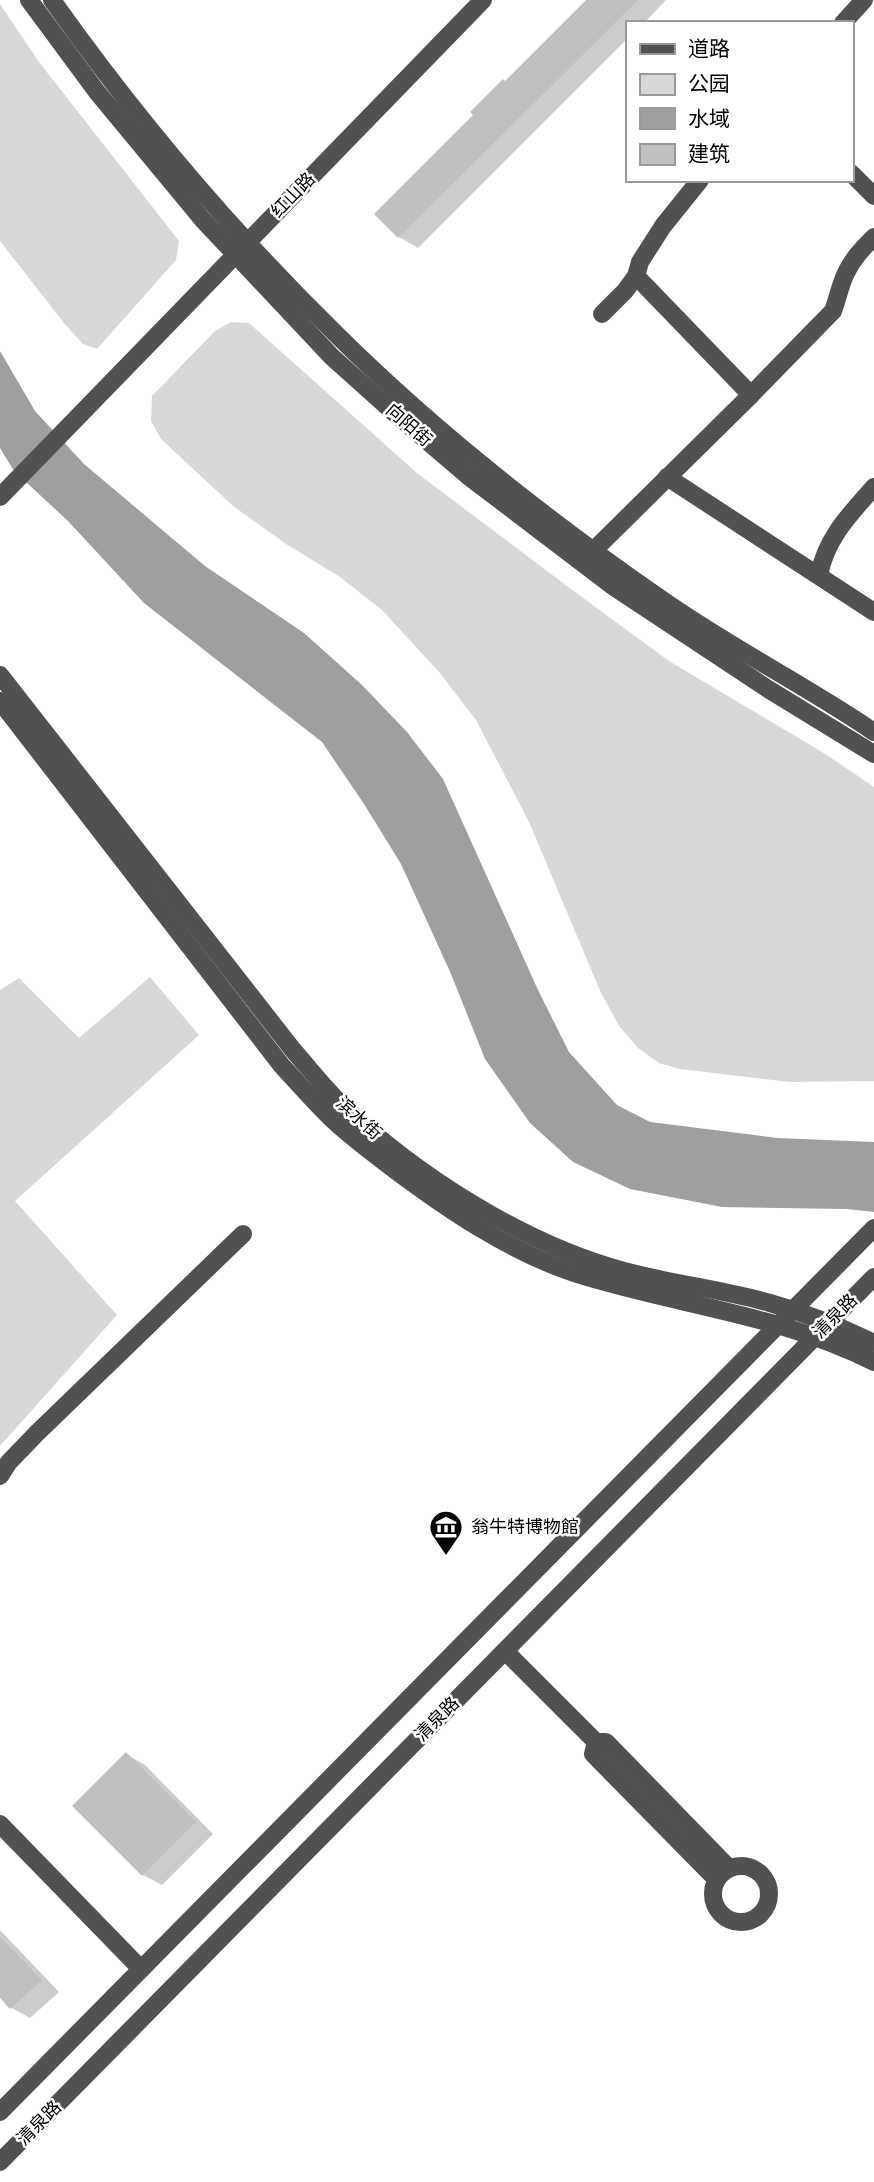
<svg xmlns="http://www.w3.org/2000/svg" width="874" height="2182" viewBox="0 0 874 2182" font-family="Barlow,'Noto Sans SC',sans-serif">
<rect width="100%" height="100%" fill="#fff"/>
<g fill="#d8d8d8">
<polygon points="0,4 39,62 179,241 176,260 97,349 83,344 64,323 0,241"/>
<polygon points="231,322 249,323 417,473 571,589 669,661 827,755 874,787 874,1081 790,1082 680,1069 659,1063 638,1048 619,1026 601,993 529,822 476,720 439,672 382,610 340,577 286,544 233,506 161,439 151,421 152,396 215,331"/>
<polygon points="150,977 199,1035 15,1201 117,1315 0,1446 0,990 19,978 79,1038"/>
</g>
<polygon fill="#9f9f9f" points="0,351 35,411 84,464 205,566 304,633 362,685 407,732 443,779 538,990 569,1052 617,1105 650,1122 777,1138 874,1142 874,1212 847,1209 722,1207 630,1189 573,1162 530,1123 485,1059 451,974 401,864 364,804 322,742 144,603 68,521 14,471 0,448"/>
<g fill="#0003">
<polygon points="588,0 666,0 644,23 627,23 627,39 418,248 399,237 376,214"/>
<polygon points="126,1754 145,1765 213,1834 162,1885 143,1875"/>
<polygon points="0,1930 59,1992 30,2018 12,2008 0,1996"/>
</g>
<g fill="#c0c0c0">
<polygon points="586,0 638,0 398,238 374,214 473,115 470,112 503,79 505,81"/>
<polygon points="126,1752 196,1822 142,1876 72,1806"/>
<polygon points="0,1937 42,1980 10,2009 0,1998"/>
</g>
<g fill="none" stroke-linecap="round" stroke-linejoin="round">
<g stroke="#515151" stroke-width="18">
<polyline points="29,0 97,92 203,220 332,357 400,418 468,476 614,587 768,689 874,754"/>
<path d="M 52,0 C 137,120 232,232 337,335 C 436,433 547,520 661,599 C 729,647 805,685 874,732"/>
<polyline points="843,23 864,0"/>
<polyline points="851,173 874,196"/>
<polyline points="602,314 625,291 636,276 640,262 663,226 700,180"/>
<path d="M 751,395 L 833,311 C 838,298 840,285 846,273 C 853,258 863,248 874,237"/>
<polyline points="667,477 874,612"/>
<polyline points="0,497 483,0"/>
<polyline points="593,551 751,395 636,276"/>
<path d="M 819,575 C 826,538 850,514 874,487"/>
<path d="M 0,675 L 293,1050 C 308,1067 323,1086 339,1102 C 414,1174 523,1244 624,1271 C 672,1284 722,1289 770,1303 C 805,1313 841,1327 874,1343"/>
<path d="M 0,701 L 282,1066 C 299,1084 315,1103 333,1120 C 352,1138 374,1154 395,1170 C 450,1211 509,1251 574,1273 C 674,1305 780,1314 874,1362"/>
<polyline points="0,1476 9,1462 37,1433 243,1234"/>
<polyline points="505,1651 596,1742 606,1742 729,1868"/>
<polyline points="596,1742 593,1754 716,1879"/>
<polyline points="0,1824 141,1969"/>
<circle cx="741" cy="1894" r="28"/>
<polyline points="0,2112 874,1228"/>
<polyline points="0,2162 874,1277"/>
</g>
</g>
<defs>
<symbol id="museum-pin" viewBox="-11 -11 22 30"><path d="M0 17L-7.5 6A9.5 9.5 0 1 1 7.5 6Z" fill="#000" stroke="#fff"/><path d="M0-6L6-3V-2H-6V-3ZM-5-1h2V3h-2ZM-1-1h2V3h-2ZM3-1h2V3H3ZM-6 4H6V6H-6Z" fill="#fff"/></symbol>
</defs>
<g fill-rule="evenodd">
<use href="#museum-pin" x="427" y="1508" width="38" height="52"/>
</g>
<g text-anchor="middle" stroke-width="5" stroke-linejoin="round" paint-order="stroke">
<g font-size="18" fill="#000" stroke="#fff">
<text transform="translate(293 195) rotate(-46)" y="6">红山路</text>
<text transform="translate(409 425) rotate(41)" y="6">向阳街</text>
<text transform="translate(359 1118) rotate(42)" y="6">滨水街</text>
<text transform="translate(835 1316) rotate(-45)" y="6">清泉路</text>
<text transform="translate(437 1719) rotate(-45)" y="6">清泉路</text>
<text transform="translate(39 2123) rotate(-45)" y="6">清泉路</text>
</g>
<g font-size="18" fill="#000" stroke="#fff" text-anchor="start">
<text x="471" y="1533">翁牛特博物館</text>
</g>
</g>
<rect x="626" y="21" width="228" height="161" fill="#ffffff" stroke="#999999" stroke-width="2"/>
<rect x="640" y="44" width="35" height="10" fill="#515151" stroke="#999999" stroke-width="2"/>
<text x="688" y="56" font-size="21" fill="#000000">道路</text>
<rect x="640" y="74" width="35" height="21" fill="#d8d8d8" stroke="#999999" stroke-width="2"/>
<text x="688" y="91" font-size="21" fill="#000000">公园</text>
<rect x="640" y="108" width="35" height="21" fill="#9f9f9f" stroke="#999999" stroke-width="2"/>
<text x="688" y="126" font-size="21" fill="#000000">水域</text>
<rect x="640" y="144" width="35" height="21" fill="#c0c0c0" stroke="#999999" stroke-width="2"/>
<text x="688" y="161" font-size="21" fill="#000000">建筑</text>
</svg>
